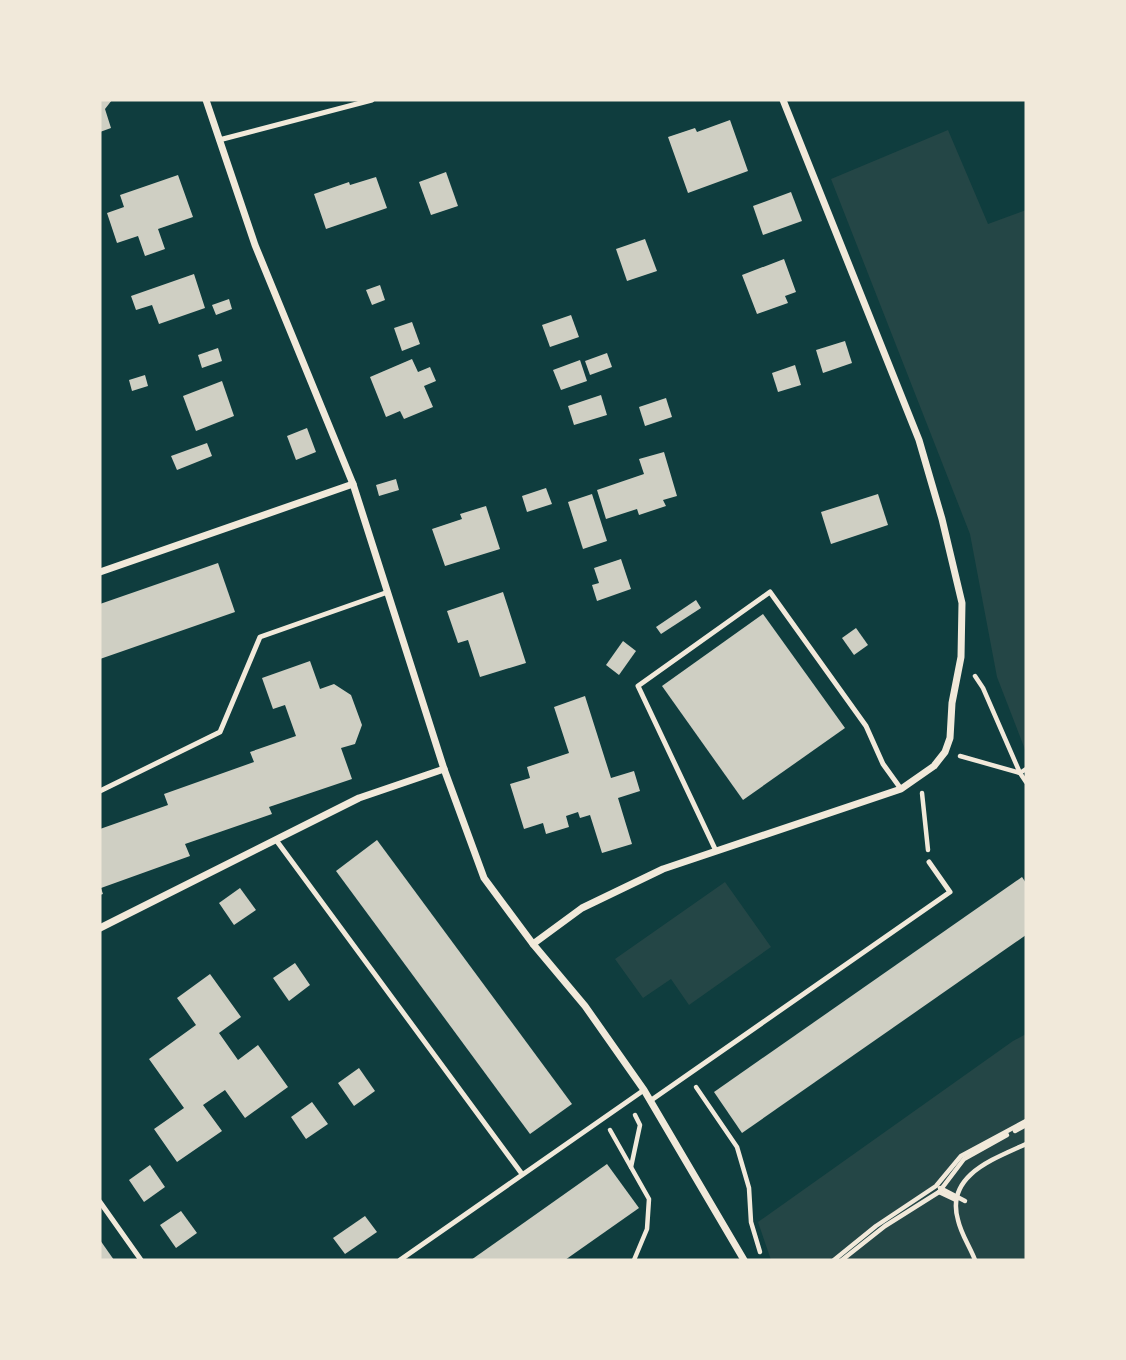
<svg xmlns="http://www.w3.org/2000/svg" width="1126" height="1360" viewBox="0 0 1126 1360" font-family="Raleway,sans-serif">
<rect width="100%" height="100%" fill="#0f3d3e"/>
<g fill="#244646">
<polygon points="948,130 988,224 1026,210 1026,752 997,677 970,534 831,179"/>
<polygon points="725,882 771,947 689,1005 671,979 643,998 615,959"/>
<polygon points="1026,1034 1026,1260 771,1260 758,1222 1013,1041"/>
</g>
<g fill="#cfcfc3">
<polygon points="100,100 112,100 105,109 111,128 100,132"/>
<polygon points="730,120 748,171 688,193 668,137 695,128 697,132"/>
<polygon points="446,172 458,206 431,215 419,182"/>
<polygon points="178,175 193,217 158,229 165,249 145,256 138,236 117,243 107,213 124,207 120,195"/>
<polygon points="376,177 387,208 326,229 314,194 349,182 350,185"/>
<polygon points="791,192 802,221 763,235 753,206"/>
<polygon points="645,239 657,271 627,281 616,249"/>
<polygon points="784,259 796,292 785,296 788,303 757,314 742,275"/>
<polygon points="194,274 205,308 159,324 152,305 136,310 131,296"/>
<polygon points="380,285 385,300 372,305 366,290"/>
<polygon points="229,299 232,309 216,315 212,305"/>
<polygon points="571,315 579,337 550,347 542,325"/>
<polygon points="412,322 420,344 402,351 394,328"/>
<polygon points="845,341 852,363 823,373 816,350"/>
<polygon points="218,348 222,361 202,368 198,355"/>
<polygon points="607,353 612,367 590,375 585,361"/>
<polygon points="412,359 418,372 430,367 436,381 424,386 433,407 404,419 400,411 386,417 370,377"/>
<polygon points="580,360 587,381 561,390 553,370"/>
<polygon points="795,365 801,385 778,392 772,373"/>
<polygon points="145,375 148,386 132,391 129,380"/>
<polygon points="222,381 234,416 196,431 183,396"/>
<polygon points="601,395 607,415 574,425 568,406"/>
<polygon points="666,398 672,417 645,426 639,407"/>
<polygon points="307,428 316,452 296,460 287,436"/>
<polygon points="207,443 212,456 177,470 171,456"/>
<polygon points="664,452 677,496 663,500 666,506 639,515 637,509 606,519 597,490 644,474 639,459"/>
<polygon points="396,479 399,490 379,496 376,485"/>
<polygon points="546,488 552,504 527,512 522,496"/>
<polygon points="592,494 607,541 583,549 568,502"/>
<polygon points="878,494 888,525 831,544 821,512"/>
<polygon points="486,506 500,549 445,566 432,529 462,519 460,514"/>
<polygon points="621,559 631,589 597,601 592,585 599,583 594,568"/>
<polygon points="218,563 235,612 100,659 100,604"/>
<polygon points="503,592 526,663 480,677 468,640 458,643 447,611"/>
<polygon points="696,600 701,608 661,634 656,627"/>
<polygon points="763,614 845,728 743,800 662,686"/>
<polygon points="856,628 868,645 854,655 842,638"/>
<polygon points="623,641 636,651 619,675 606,665"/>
<polygon points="310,661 320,689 334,684 351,695 362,725 355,744 341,748 352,779 269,807 272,814 185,844 190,856 101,888 103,894 100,895 100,829 168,805 164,794 254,762 250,752 296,736 285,705 273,709 262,678"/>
<polygon points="585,696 611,778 634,771 640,791 618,798 632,844 602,853 590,815 580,818 578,812 566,816 569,827 546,834 543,823 524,829 510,784 530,778 527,767 569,753 554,707"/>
<polygon points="377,840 572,1104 530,1134 336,871"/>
<polygon points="1022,877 1026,883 1026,935 742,1133 714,1092"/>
<polygon points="240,888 256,910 234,925 219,903"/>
<polygon points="295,963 310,985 289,1001 273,978"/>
<polygon points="210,974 241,1017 219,1033 238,1060 258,1045 288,1087 245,1118 225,1090 203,1105 222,1131 177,1162 154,1129 184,1108 149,1059 196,1025 177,998"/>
<polygon points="359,1068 375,1091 354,1106 338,1083"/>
<polygon points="312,1102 328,1124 306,1139 291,1117"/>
<polygon points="607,1164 639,1208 565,1260 471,1260"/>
<polygon points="150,1165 165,1187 144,1202 129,1180"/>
<polygon points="181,1211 197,1233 176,1248 160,1225"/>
<polygon points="365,1216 377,1232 345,1254 333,1238"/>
<polygon points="100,1240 114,1260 100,1260"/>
</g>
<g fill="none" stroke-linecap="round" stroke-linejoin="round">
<g stroke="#f1e9da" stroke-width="4.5">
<polyline points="975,676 983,688 1020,773 1026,782"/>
<polyline points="960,756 1020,773 1026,769"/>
<polyline points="922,793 928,850"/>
<polyline points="696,1087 737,1147 749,1188 751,1222 760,1252"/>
<polyline points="610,1130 649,1199 647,1229 634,1260"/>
<polyline points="1015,1131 1026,1125"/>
<polyline points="631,1167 640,1125 635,1115"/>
<polyline points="940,1188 965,1201"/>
<polyline points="939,1192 956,1200"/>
<polyline points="834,1260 876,1226 936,1186 961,1156 1026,1121"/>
<polyline points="842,1260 885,1226 939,1192 964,1159 1007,1135"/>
<path d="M 975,1260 C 970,1247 961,1234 958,1220 C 945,1175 994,1159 1026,1144"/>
</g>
<g stroke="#f1e9da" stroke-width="5">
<polyline points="219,140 372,100"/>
<polyline points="100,791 220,732 260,637 388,592"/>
<polyline points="276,840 522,1174"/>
<polyline points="716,851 638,686 770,592 866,726 883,764 901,789"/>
<polyline points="650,1101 950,892 929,862"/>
<polyline points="100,1202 141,1260"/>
<polyline points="400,1260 644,1090"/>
</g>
<g stroke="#f1e9da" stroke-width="7">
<polyline points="206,100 255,245 353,484 444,769 484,878 533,944 585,1006 644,1090 744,1260"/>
<polyline points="100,572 353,484"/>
<polyline points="100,928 359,798 444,769"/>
<polyline points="533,944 582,908 663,869 901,789 934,766 945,752 950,738 952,703 961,657 962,603 942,519 919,440 783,100"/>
</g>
</g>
<rect width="1126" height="1360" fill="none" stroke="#f1e9da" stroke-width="203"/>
</svg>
